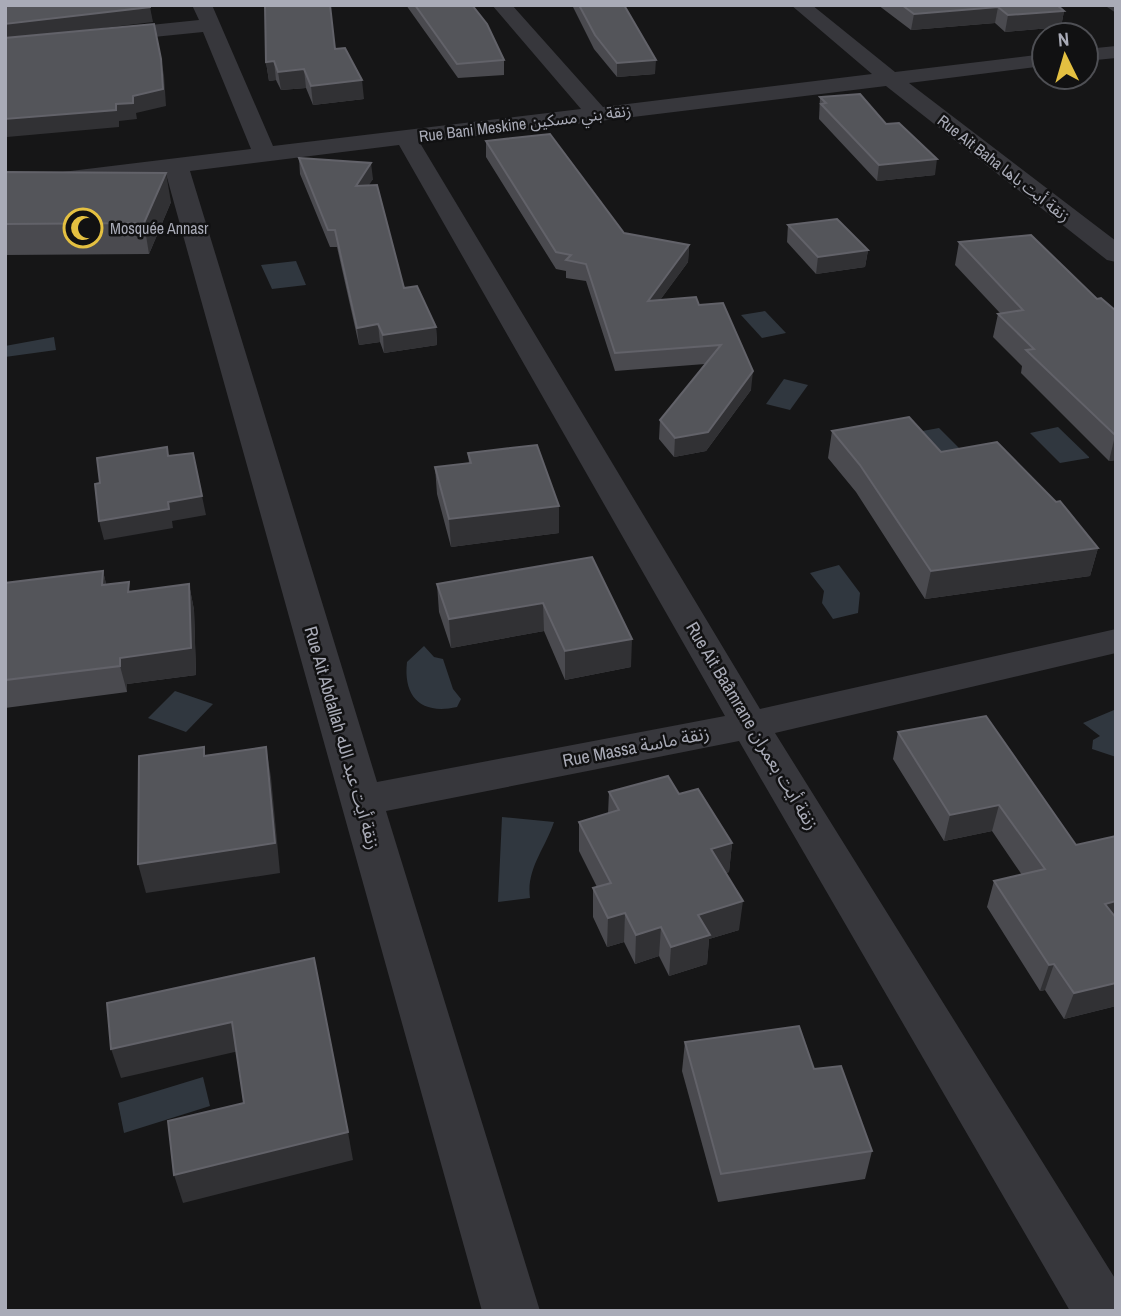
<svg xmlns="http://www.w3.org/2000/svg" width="1121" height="1316" viewBox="0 0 1121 1316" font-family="'Archivo Narrow','Noto Sans Arabic',sans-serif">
<rect width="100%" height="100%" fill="#161617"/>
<g fill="#30373f">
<polygon points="296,261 306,285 272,289 261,265"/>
<polygon points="765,311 786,333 762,338 741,315"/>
<polygon points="54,337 56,350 5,357 5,346"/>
<polygon points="784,379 808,385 790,410 766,404"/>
<polygon points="1058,427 1089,457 1089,458 1060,463 1030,433"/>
<polygon points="939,428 965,454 942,459 917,432"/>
<polygon points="839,565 860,593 858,613 833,619 822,603 824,591 810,573"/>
<path d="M 424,646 L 434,657 L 443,659 L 453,689 L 461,699 L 457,707 C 421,715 403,697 407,662 Z"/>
<polygon points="175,691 213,704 186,732 148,718"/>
<polygon points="1114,710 1116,712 1116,757 1092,749 1093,740 1100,736 1083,723"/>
<path d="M 502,817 L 554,822 C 545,849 526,869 530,898 L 498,902 Z"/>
<polygon points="203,1077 210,1106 124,1133 118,1103"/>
</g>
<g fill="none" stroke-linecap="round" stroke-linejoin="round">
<g fill="#37373c" fill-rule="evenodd">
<path d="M 192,5 L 212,5 L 273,146 L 581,109 L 492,5 L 512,5 L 603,107 L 872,74 L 791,5 L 812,5 L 895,72 L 1044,54 L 1044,66 L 909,83 L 1116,241 L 1116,262 L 1107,260 L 886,86 L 420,143 L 760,709 L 1116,629 L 1116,653 L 775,733 L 1116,1280 L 1116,1311 L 1070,1311 L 739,741 L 386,811 L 540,1311 L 482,1311 L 166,174 L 5,193 L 5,179 L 251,149 L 203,32 L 5,52 L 5,40 L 199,20 ZM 399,145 L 725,716 L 377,782 L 190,171 Z"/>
<polygon points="1104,5 1116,5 1116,13"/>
<polygon points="1116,46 1116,58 1086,61 1086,49"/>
</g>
</g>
<g fill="#4a4a4f">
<polygon points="406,5 472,5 504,60 504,75 458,78"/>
<polygon points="572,5 624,5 655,74 617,77 594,49"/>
<polygon points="878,5 1057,5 1064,11 1061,27 1005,32 995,23 911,30"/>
<polygon points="335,49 364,99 313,105 306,88 281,90 276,80 269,81 266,62"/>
<polygon points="820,97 886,124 935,175 877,181 819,119"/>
<polygon points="486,141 624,233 689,245 688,262 660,300 699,305 751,390 706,451 674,457 659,439 660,420 705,364 615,371 586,281 566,278 566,271 556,269 486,157"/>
<polygon points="299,158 373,179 368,185 404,288 436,327 437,345 384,353 380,342 359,345 337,247 330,247 300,174"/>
<polygon points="5,172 171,202 149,254 5,255"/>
<polygon points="788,225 868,250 865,267 816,274 787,242"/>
<polygon points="959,242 1097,299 1116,311 1116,460 1109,461 1021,373 1022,366 993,337 998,314 1000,313 955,265"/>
<polygon points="832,431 941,452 1098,548 1090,576 925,599 856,492 828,458"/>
<polygon points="468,453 559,506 559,533 451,547 437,494 435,467 469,463"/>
<polygon points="592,557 631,667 565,680 544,631 451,648 439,612 437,584"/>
<polygon points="103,571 106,584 131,591 189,584 194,610 196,675 127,684 127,692 5,708 5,583"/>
<polygon points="898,732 1076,845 1116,836 1116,1006 1064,1019 1045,990 1040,991 987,907 994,881 1022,875 992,831 944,841 893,759"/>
<polygon points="609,792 679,794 732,843 729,872 726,873 739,930 709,939 707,964 669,976 659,956 635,964 624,942 607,947 593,917 593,888 597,887 579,851 579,822 608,814"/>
<polygon points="685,1042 814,1069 872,1151 865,1179 718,1202 682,1071"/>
</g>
<g fill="#313134">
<polygon points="150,7 153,22 5,40 5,24"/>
<polygon points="998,7 995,23 911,30 914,14"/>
<polygon points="1064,11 1061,27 1005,32 1008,15"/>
<polygon points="161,59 164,75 166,106 136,113 137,119 119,121 119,127 7,137 7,141 5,141 5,119 116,104 133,96"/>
<polygon points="656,60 655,74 617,77 617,63"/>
<polygon points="274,61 276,80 269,81 266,62"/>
<polygon points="304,69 306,88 281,90 278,72"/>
<polygon points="362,80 364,99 313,105 311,86"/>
<polygon points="937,159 935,175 877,181 879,165"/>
<polygon points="371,163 373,179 358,202 356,186"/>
<polygon points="166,173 171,202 149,254 144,223"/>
<polygon points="689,245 688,262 647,318 648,301"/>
<polygon points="868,250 865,267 816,274 818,257"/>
<polygon points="378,324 380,342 359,345 357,328"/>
<polygon points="436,327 437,345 384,353 383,335"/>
<polygon points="753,371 751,390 706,451 674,457 675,438"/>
<polygon points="1115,436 1116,460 1109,461"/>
<polygon points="202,496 206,515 172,521 173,528 104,540 99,521 168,502"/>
<polygon points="559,506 559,533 451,547 449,519"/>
<polygon points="1098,548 1090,576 925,599 931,571"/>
<polygon points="103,571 109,596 102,585"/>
<polygon points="189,584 194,610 196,675 127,684 127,692 120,666 120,658"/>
<polygon points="543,603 544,631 451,648 449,619"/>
<polygon points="632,639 631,667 565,680 565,651"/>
<polygon points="266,747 271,777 280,873 146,893 138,864"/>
<polygon points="999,805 992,831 944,841 950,815"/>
<polygon points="732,843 729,872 709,878 711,849"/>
<polygon points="743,901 739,930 709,939 707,964 669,976 671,947 698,915"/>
<polygon points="1116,901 1116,925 1105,904"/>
<polygon points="625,913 624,942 607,947 608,918"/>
<polygon points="661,927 659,956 635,964 636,935"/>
<polygon points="1054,964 1045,990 1040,991 1049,965"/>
<polygon points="1116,983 1116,1006 1064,1019 1074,993"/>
<polygon points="232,1022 239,1051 121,1078 111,1049"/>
<polygon points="348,1132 353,1160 183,1203 174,1175"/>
</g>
<g fill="#54555a" stroke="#626269" stroke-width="2">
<polygon points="5,5 150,5 150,7 5,24"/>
<polygon points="265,5 330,5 335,49 345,48 362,80 311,86 304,69 278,72 274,61 266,62"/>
<polygon points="415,5 472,5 487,24 504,60 457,64"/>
<polygon points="579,5 624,5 656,60 617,63 595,35"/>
<polygon points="902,5 1057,5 1064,11 1008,15 998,7 914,14"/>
<polygon points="154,24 161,59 163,89 133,96 133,103 116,104 116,110 5,119 5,38"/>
<polygon points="860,94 886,124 899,123 937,159 879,165 821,104 826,103 820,97"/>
<polygon points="550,134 624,233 689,245 648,301 696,297 699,305 723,303 753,371 708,432 675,438 660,420 721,345 615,353 586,264 566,260 571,255 556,252 486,141"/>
<polygon points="299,158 371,163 356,186 377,185 404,288 417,286 436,327 383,335 378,324 357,328 335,230 328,230"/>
<polygon points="5,172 166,173 144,223 5,224"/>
<polygon points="837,219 868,250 818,257 788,225"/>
<polygon points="1031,235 1097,299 1101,298 1116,311 1116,436 1026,350 1034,349 998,314 1023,310 959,242"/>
<polygon points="909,417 941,452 997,442 1056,502 1060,501 1098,548 931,571 860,465 832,431"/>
<polygon points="537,445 559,506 449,519 435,467 471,463 468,453"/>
<polygon points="167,447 168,456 193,453 202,496 168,502 169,509 99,521 95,484 100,483 97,458"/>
<polygon points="592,557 632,639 565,651 543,603 449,619 437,584"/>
<polygon points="103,571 102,585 129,582 128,592 189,584 191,648 120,658 120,666 5,680 5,583"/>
<polygon points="986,716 1076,845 1116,836 1116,901 1105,904 1116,918 1116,983 1074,993 1054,964 1049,965 994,881 1045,869 999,805 950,815 898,732"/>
<polygon points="204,747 204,756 266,747 275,843 138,864 139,756"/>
<polygon points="668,776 679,794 698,789 732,843 711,849 743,901 698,915 710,935 671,947 661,927 636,935 625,913 608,918 593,888 611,883 579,822 619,810 609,792"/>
<polygon points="314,958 348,1132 174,1175 168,1121 244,1103 232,1022 111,1049 107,1003"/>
<polygon points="799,1026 814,1069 841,1066 872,1151 721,1174 685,1042"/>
</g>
<defs>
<symbol id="mosque-ring" viewBox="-11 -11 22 22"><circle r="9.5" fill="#111112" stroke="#e4c041" stroke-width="1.5"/><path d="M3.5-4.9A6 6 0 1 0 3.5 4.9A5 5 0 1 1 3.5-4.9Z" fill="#e4c041"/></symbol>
</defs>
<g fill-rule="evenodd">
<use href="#mosque-ring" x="61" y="206" width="44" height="44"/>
</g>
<g text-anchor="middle" stroke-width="5" stroke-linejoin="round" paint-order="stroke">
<g font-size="16" fill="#a9abb7" stroke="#111112">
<text transform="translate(525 123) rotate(-7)" y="6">Rue Bani Meskine زنقة بني مسكين</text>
<text transform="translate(1004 168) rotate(38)" y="6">Rue Ait Baha زنقة أيت باها</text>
</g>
<g font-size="16" fill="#a9abb7" stroke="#111112" text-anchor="start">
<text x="110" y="234">Mosquée Annasr</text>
</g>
<g font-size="18" fill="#a9abb7" stroke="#111112">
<text transform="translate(752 726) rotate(59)" y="6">Rue Ait Ba´âmrane زنقة أيت بعمران</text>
<text transform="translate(342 738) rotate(74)" y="6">Rue Ait Abdallah زنقة أيت عبد الله</text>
<text transform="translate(636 747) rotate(-11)" y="6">Rue Massa زنقة ماسة</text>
</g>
</g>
<rect width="1121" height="1316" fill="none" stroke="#a9abb7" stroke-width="14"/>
<g transform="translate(1065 56) rotate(355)"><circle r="33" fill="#111112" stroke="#4e4f54" stroke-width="2"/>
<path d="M0-5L12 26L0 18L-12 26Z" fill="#e4c041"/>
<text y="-10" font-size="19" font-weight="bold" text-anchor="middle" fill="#a9abb7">N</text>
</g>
</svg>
